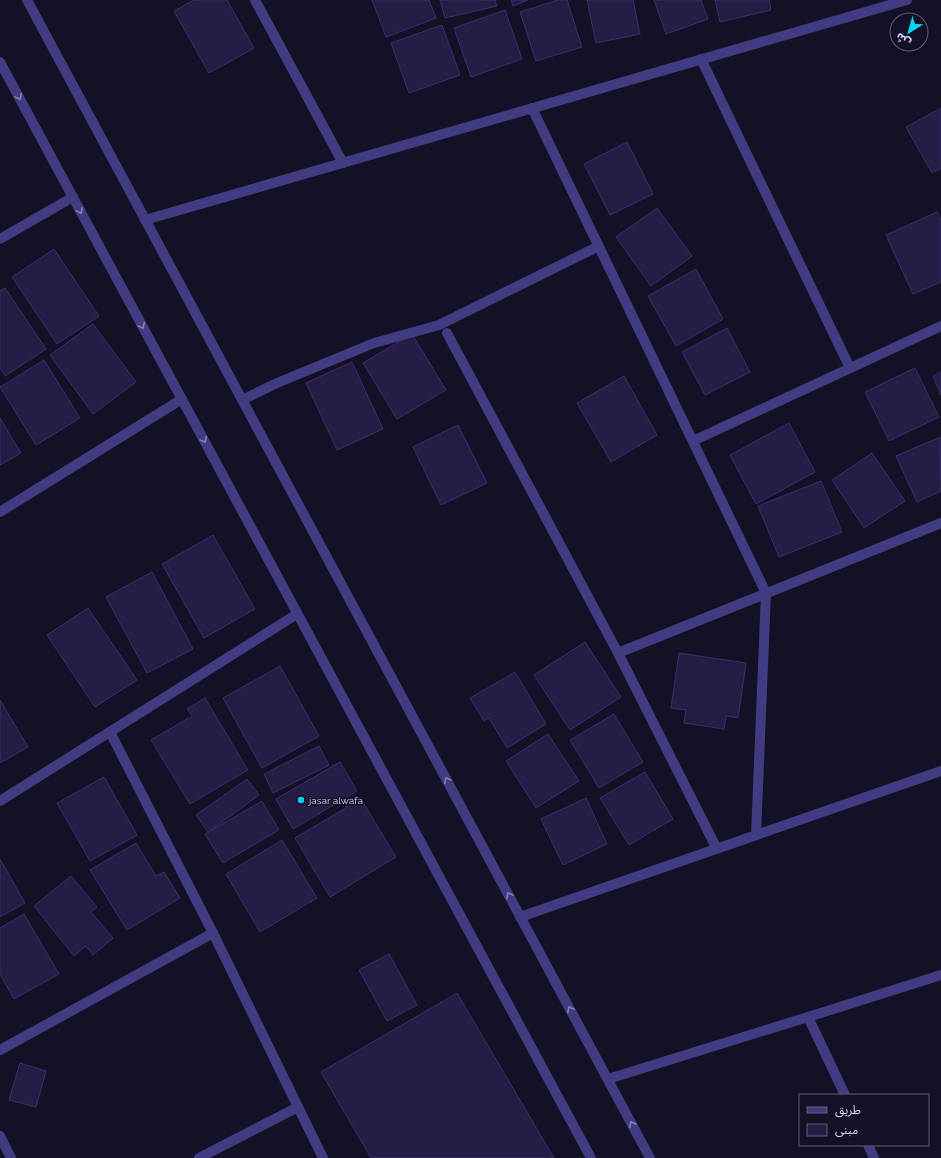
<svg xmlns="http://www.w3.org/2000/svg" width="941" height="1158" viewBox="0 0 941 1158" font-family="Raleway,'Noto Sans Arabic',sans-serif">
<rect width="100%" height="100%" fill="#141025"/>
<g fill="#261c45" stroke="#3e2f70">
<polygon points="194,0 227,0 254,48 209,73 174,11"/>
<polygon points="372,0 429,0 436,18 386,37"/>
<polygon points="440,0 495,0 497,6 445,18"/>
<polygon points="511,0 528,0 513,6"/>
<polygon points="558,0 567,0 582,47 536,61 520,12"/>
<polygon points="587,0 633,0 640,34 596,43"/>
<polygon points="654,0 701,0 708,19 666,34"/>
<polygon points="715,0 769,0 771,10 720,22"/>
<polygon points="505,10 522,59 471,77 454,28"/>
<polygon points="442,25 460,75 409,93 391,43"/>
<polygon points="941,108 941,168 932,173 906,127"/>
<polygon points="627,142 653,194 610,215 584,164"/>
<polygon points="657,208 692,256 651,286 616,237"/>
<polygon points="937,212 941,220 941,282 913,294 886,235"/>
<polygon points="54,249 99,316 57,344 12,277"/>
<polygon points="696,269 723,319 676,346 648,296"/>
<polygon points="5,288 46,349 5,376 0,368 0,291"/>
<polygon points="93,324 136,382 93,414 50,355"/>
<polygon points="727,328 750,372 705,395 682,352"/>
<polygon points="412,334 446,390 397,419 363,363"/>
<polygon points="44,360 80,418 36,445 0,387"/>
<polygon points="352,362 383,429 337,450 306,383"/>
<polygon points="915,368 939,417 889,441 865,392"/>
<polygon points="941,372 941,395 933,376"/>
<polygon points="624,376 657,435 611,462 577,403"/>
<polygon points="0,418 21,453 0,465"/>
<polygon points="789,423 815,472 756,504 730,455"/>
<polygon points="458,425 487,483 441,505 413,447"/>
<polygon points="940,437 941,491 917,502 896,456"/>
<polygon points="872,453 905,501 864,528 832,480"/>
<polygon points="821,481 842,532 779,557 758,506"/>
<polygon points="213,535 255,609 204,638 162,564"/>
<polygon points="152,572 193,649 147,673 106,597"/>
<polygon points="88,608 137,680 95,707 47,635"/>
<polygon points="585,642 621,697 570,730 534,675"/>
<polygon points="679,653 746,663 738,718 726,716 724,729 684,723 686,710 671,708"/>
<polygon points="280,666 319,736 262,768 223,698"/>
<polygon points="515,672 546,724 507,748 489,718 484,721 470,698"/>
<polygon points="205,698 248,770 190,804 151,740 192,716 187,709"/>
<polygon points="0,700 28,747 0,763"/>
<polygon points="614,714 643,762 599,788 570,740"/>
<polygon points="548,734 579,781 536,808 506,761"/>
<polygon points="319,746 329,765 273,793 264,774"/>
<polygon points="340,762 357,791 293,829 276,799"/>
<polygon points="645,772 673,819 629,845 600,798"/>
<polygon points="104,777 137,835 90,861 57,803"/>
<polygon points="247,779 259,795 208,832 196,815"/>
<polygon points="586,798 607,844 563,865 541,819"/>
<polygon points="361,799 396,857 330,897 295,838"/>
<polygon points="262,801 279,830 223,863 205,834"/>
<polygon points="282,840 317,898 260,932 226,874"/>
<polygon points="136,843 156,876 164,872 180,898 127,930 90,870"/>
<polygon points="0,859 25,903 0,917"/>
<polygon points="71,876 97,907 91,912 113,938 93,955 86,946 74,956 34,906"/>
<polygon points="24,914 59,974 14,999 0,974 0,928"/>
<polygon points="389,954 417,1005 387,1021 359,970"/>
<polygon points="457,993 554,1158 371,1158 321,1072"/>
<polygon points="20,1063 46,1071 36,1107 9,1100"/>
</g>
<g fill="none" stroke-linecap="round" stroke-linejoin="round">
<g stroke="#413c82" stroke-width="10">
<polyline points="27,0 650,1158"/>
<polyline points="255,0 343,163"/>
<polyline points="701,59 850,368"/>
<polyline points="0,62 591,1158"/>
<polyline points="532,108 766,593 756,835"/>
<polyline points="145,220 907,0"/>
<polyline points="0,239 73,197"/>
<polyline points="447,333 618,653 941,523"/>
<polyline points="242,400 277,383 374,343 439,325 599,246"/>
<polyline points="693,441 941,326"/>
<polyline points="0,512 182,399"/>
<polyline points="618,653 717,849"/>
<polyline points="110,732 213,933 323,1158"/>
<polyline points="0,801 297,614"/>
<polyline points="520,917 941,771"/>
<polyline points="808,1017 845,1095"/>
<polyline points="0,1050 213,933"/>
<polyline points="608,1079 808,1017 941,975"/>
<polyline points="0,1136 11,1158"/>
<polyline points="868,1145 874,1158"/>
<polyline points="199,1158 298,1107"/>
</g>
</g>
<defs><path id="oneway-chevron" d="M-2-3.5L2.5 0L-2 3.5" fill="none" stroke-width="1.6" stroke-linecap="round" stroke-linejoin="round"/></defs>
<g stroke="#8681b9">
<use href="#oneway-chevron" transform="translate(19 97) rotate(62)"/>
<use href="#oneway-chevron" transform="translate(80 211) rotate(62)"/>
<use href="#oneway-chevron" transform="translate(142 326) rotate(62)"/>
<use href="#oneway-chevron" transform="translate(204 440) rotate(62)"/>
<use href="#oneway-chevron" transform="translate(447 780) rotate(-118)"/>
<use href="#oneway-chevron" transform="translate(509 895) rotate(-118)"/>
<use href="#oneway-chevron" transform="translate(570 1009) rotate(-118)"/>
<use href="#oneway-chevron" transform="translate(632 1124) rotate(-118)"/>
</g>
<circle fill="#09d5f5" stroke="#141025" stroke-width="1.5" cx="301" cy="800" r="4"/>
<g text-anchor="middle" stroke-width="3" stroke-linejoin="round" paint-order="stroke">
<g font-size="10" fill="#dbd5fd" stroke="#141025" text-anchor="start">
<text x="309" y="804">jasar alwafa</text>
</g>
</g>
<rect x="799" y="1094" width="130" height="52" fill="#141025" stroke="#645f7b"/>
<rect x="807" y="1107" width="20" height="6" fill="#413c82" stroke="#645f7b"/>
<text x="835" y="1114" font-size="12" fill="#dbd5fd">طريق</text>
<rect x="807" y="1124" width="20" height="12" fill="#261c45" stroke="#645f7b"/>
<text x="835" y="1134" font-size="12" fill="#dbd5fd">مبنى</text>
<g transform="translate(909 32) rotate(217)"><circle r="19" fill="#141025" stroke="#645f7b"/>
<path d="M0-3L7 15L0 10L-7 15Z" fill="#09d5f5"/>
<text y="-6" font-size="11" font-weight="bold" text-anchor="middle" fill="#dbd5fd">ش</text>
</g>
</svg>
